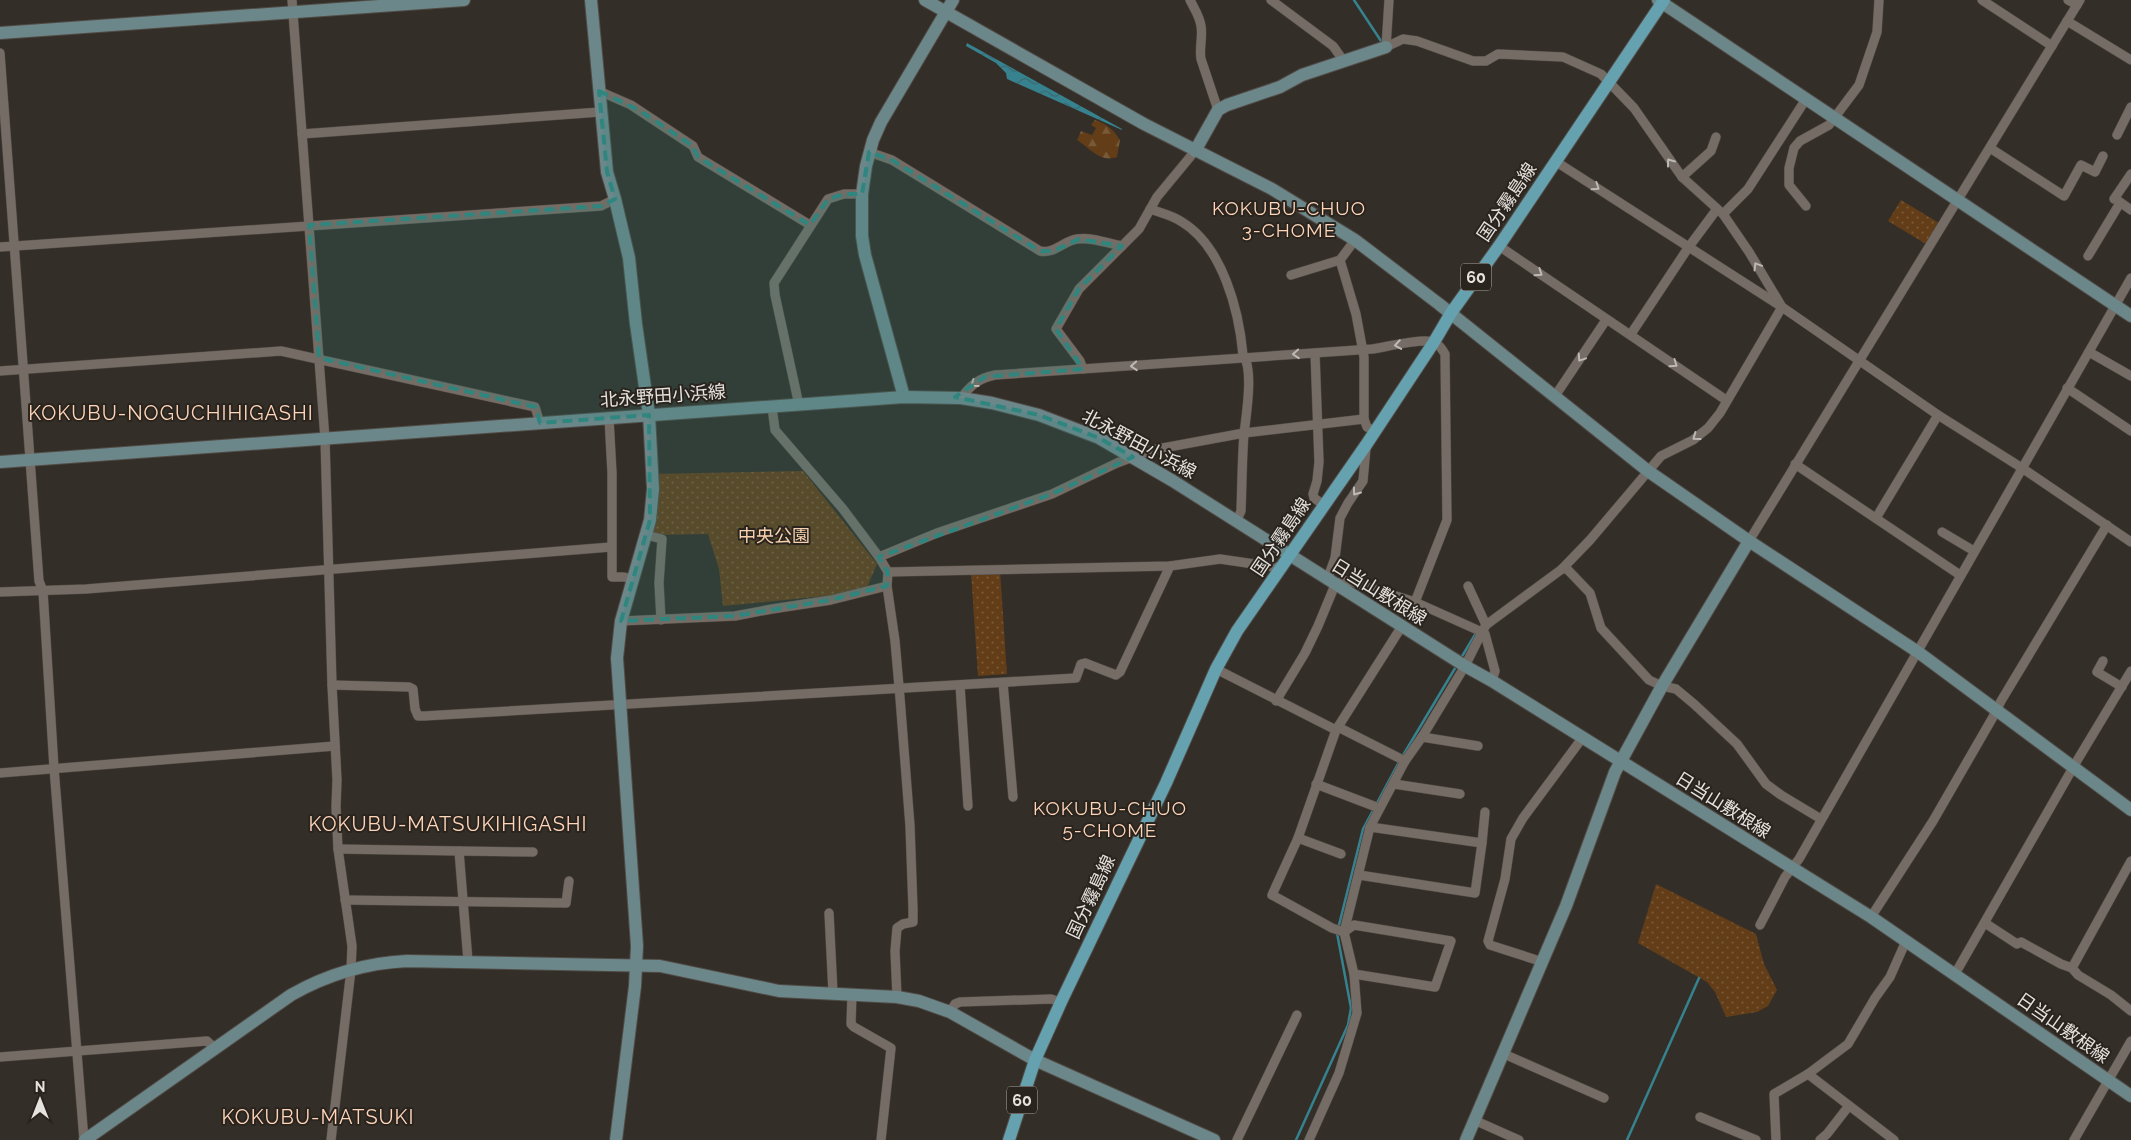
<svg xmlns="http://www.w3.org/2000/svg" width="2131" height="1140" viewBox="0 0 2131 1140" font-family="Raleway,'Noto Sans JP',sans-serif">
<defs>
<pattern id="grass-dots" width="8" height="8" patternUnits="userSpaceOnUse" patternTransform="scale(1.25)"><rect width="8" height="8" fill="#623d17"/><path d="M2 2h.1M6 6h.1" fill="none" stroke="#785938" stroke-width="1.8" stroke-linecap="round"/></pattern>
<pattern id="forest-firs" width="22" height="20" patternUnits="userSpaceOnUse" patternTransform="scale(1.25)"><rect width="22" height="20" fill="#623d17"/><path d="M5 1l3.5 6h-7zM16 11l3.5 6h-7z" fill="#785938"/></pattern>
<pattern id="water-waves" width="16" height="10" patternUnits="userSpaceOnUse" patternTransform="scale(1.25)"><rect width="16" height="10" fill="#36828f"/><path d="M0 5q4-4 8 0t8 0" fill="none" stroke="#3c6971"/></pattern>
</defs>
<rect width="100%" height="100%" fill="#342e28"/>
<g fill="url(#grass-dots)">
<polygon points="1901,200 1939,223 1926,244 1888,221"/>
<polygon points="803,471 877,564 865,592 723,606 719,569 708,534 654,535 653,474"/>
<polygon points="1000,571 1007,674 978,676 971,573"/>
<polygon points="1656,884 1756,934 1764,964 1777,990 1768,1006 1757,1012 1726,1017 1715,992 1707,982 1638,943"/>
</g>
<path fill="url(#forest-firs)" d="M 1095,120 C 1107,124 1113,129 1120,140 L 1117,157 C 1100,163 1091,149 1077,140 L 1081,131 L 1092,135 L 1096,128 L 1091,125 Z"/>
<polygon fill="url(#water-waves)" points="967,43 1122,129 1122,130 1007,79 1006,73 996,63 966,46"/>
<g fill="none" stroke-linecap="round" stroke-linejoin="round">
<g stroke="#36828f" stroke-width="2.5">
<polyline points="1354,0 1381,41"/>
<polyline points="1461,658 1476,633"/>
<polyline points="1402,757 1457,665"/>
<polyline points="1296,1140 1348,1025 1351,1008 1337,933 1363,829 1399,762"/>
<polyline points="1627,1140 1699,978"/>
</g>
<defs>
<g id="street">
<polyline points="292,0 325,439 332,685 337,780 336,807 338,849 352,946 351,970 331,1140"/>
<path d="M 1190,0 C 1194,8 1200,17 1201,26 C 1203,37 1199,48 1201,59 L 1218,110"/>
<polyline points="1271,0 1333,46 1343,60"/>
<polyline points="1982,0 2052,46"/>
<polyline points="2068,0 2077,5"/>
<polyline points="2067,21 2131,60"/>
<polyline points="1386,47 1389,0"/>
<polyline points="0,53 39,581 43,591 54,768 84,1140"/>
<polyline points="599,91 631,105 693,146 698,157 810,225"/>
<polyline points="302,134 600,112"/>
<polyline points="2117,135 2131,107"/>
<polyline points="1990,148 2064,196 2081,165 2095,172 2103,156"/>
<path d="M 869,152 L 892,160 L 1040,251 C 1055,254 1063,241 1077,239 C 1092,237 1107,243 1122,246 L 1139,229 L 1157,197 L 1195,151"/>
<polyline points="1555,161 1782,307 1938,415 2022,468 2131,542"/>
<polyline points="1682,177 1711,151 1716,137"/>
<polyline points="2114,199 2131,174"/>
<polyline points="2117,200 2131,210"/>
<polyline points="1806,206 1789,185 1789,168 1794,148 1800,141 1829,125 1859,85 1877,32 1879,0"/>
<path d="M 1150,209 C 1161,213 1172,215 1182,222 C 1223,247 1239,311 1243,355 C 1254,369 1246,416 1244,434 C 1242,460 1242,485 1241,511 L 1236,522"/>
<polyline points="1723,214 1748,189 1806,99"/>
<polyline points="1355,240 1340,260 1356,314 1364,357 1364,419 1367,427 1374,431"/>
<polyline points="1499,246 1726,400"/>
<polyline points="0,247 601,206 615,199"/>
<polyline points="2088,256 2120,203"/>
<polyline points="1291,275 1340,260"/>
<polyline points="1631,334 1688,248 1717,209"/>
<polyline points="2089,352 2131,376"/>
<polyline points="1315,353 1319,462 1317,481 1313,494 1314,498 1324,505"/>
<polyline points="1083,369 1080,361 1056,329 1079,289 1122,246"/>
<polyline points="0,371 281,351 535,407 540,423"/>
<polyline points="2067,388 2131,431"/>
<polyline points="1555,396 1606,320"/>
<path d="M 961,398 C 971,385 979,378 995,375 L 1372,349 C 1386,347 1422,338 1433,342 C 1439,344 1442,349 1445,354 L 1447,520 L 1415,602"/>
<polyline points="799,405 775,295 774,283 828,199 844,194 862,194"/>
<polyline points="772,407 775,430 843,509 879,557 888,572 887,586 895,641 900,698 910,826 913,909 913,922 903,924 897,928 895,951 897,997"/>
<polyline points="609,418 612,473 612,577 624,577 632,579"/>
<polyline points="1795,464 1960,575"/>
<polyline points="1876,518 1938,415"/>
<polyline points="1942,532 1974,551"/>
<polyline points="646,535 662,539 659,583 661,620"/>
<polyline points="1749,541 2080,0"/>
<polyline points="879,557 937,533 1052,494 1117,463 1152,450 1244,433 1364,419"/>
<polyline points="1562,569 1567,569 1590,593 1601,628 1649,680 1662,686 1676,689 1694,704 1737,744 1766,784 1781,795 1821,819"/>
<polyline points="888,572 1170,566 1220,559 1281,568"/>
<polyline points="1327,580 1335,558 1340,518 1348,503 1363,481 1366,448"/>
<polyline points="1468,586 1486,625"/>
<polyline points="0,592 86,589 611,547"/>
<polyline points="621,621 735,616 772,609 831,600 887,586"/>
<polyline points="2103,661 2097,672 2122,687"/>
<polyline points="1216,669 1336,730"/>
<polyline points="1003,683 1013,797"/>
<polyline points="332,685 409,687 413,689 415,709 418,716 424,716 1076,678 1081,664 1085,663 1116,675 1120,672 1170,566"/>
<polyline points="960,685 968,806"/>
<polyline points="1276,701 1305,653 1318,626 1335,585 1343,581 1349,581 1415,602 1482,632 1486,625 1562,569 1590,540 1661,456 1693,440 1708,428 1720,413 1782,307 1749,252 1723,214 1682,177 1634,108 1601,74 1563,57 1498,54 1486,61 1473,61 1417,41 1403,39 1386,47"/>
<polyline points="1338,727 1405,761"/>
<polyline points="1422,737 1478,746"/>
<polyline points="0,773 335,746"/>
<polyline points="1316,784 1379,808"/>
<polyline points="1394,784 1460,794"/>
<polyline points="1298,838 1341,854"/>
<polyline points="1482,843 1485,812"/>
<polyline points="338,849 459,851 468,961"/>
<polyline points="459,851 533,852"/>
<polyline points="2131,861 2072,968 2078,975 2111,995 2131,1011"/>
<polyline points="1359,875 1475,893 1482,843 1370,827"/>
<polyline points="345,900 566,903 569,881"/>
<polyline points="829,913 833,993"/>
<polyline points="1871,917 1933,821 1993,717 2001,701 2107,525"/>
<polyline points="1985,923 2017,944 2021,942 2061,964 2072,968"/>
<polyline points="1760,925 1785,877 1799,859 2131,278"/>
<polyline points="1543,962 1490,945 1488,941 1505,879 1511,839 1523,818 1583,737"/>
<polyline points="1354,974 1435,987 1451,941 1354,925 1344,932 1332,928 1272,895 1298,838 1336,730 1402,626"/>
<polyline points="1955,974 2078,759 2131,671"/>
<polyline points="852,994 851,1024 854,1027 891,1048 881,1140"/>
<polyline points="950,1012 955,1004 960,1002 1051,999 1061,1002"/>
<polyline points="1504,1054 1604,1098"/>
<polyline points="0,1057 207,1041 216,1049"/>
<polyline points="1808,1074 1894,1140"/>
<polyline points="1700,1117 1756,1140"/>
<polyline points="1474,1120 1519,1140"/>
<polyline points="1237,1140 1297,1015"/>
<polyline points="1309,1140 1339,1073 1357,1013 1354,974 1344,932 1370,827 1405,761 1422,737 1465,666 1482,632 1485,634 1495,671 1492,681"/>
<polyline points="1776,1140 1774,1094 1808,1074 1848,1044 1875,998 1890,977 1906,941"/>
<polyline points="1820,1140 1827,1134 1848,1107"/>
<polyline points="2074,1140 2131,1041"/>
</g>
<g id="secondary">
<polyline points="591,0 607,172 615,199 629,258 636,324 649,415 653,489 650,520 621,621 617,658 637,946 635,986 616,1140"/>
<polyline points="925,0 1144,124 1272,189 1355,240 1439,304 1648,471 1749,541 1918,652 2131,810"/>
<polyline points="1658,0 2131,316"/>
<polyline points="0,33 464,0"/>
<polyline points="1195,151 1218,110 1227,105 1280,87 1302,75 1386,47"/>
<polyline points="904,397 865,255 862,236 862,194 866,166 873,140 881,122 953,0"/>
<polyline points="0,462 904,397 961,398 992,403 1039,415 1099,438 1173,481 1465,666 1492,681 1871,917 2131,1096"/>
<path d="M 85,1140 L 291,995 C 328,974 364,963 407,961 L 660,966 L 779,991 L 897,997 L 919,1001 L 950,1012 L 1035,1060 L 1214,1140"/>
<polyline points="1466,1140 1566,906 1615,772 1662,686 1749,541"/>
</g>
<polyline id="primary" points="1009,1140 1035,1060 1061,1002 1166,783 1216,669 1237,631 1366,445 1434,342 1451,313 1499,246 1664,0"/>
</defs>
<use href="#street" stroke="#514b46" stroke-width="10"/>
<use href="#secondary" stroke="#514b46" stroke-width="14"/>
<use href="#primary" stroke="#514b46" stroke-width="14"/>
<use href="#street" stroke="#746c65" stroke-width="9"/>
<use href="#secondary" stroke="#6c878a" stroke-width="12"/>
<use href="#primary" stroke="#65a1af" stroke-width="12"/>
</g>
<defs><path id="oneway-chevron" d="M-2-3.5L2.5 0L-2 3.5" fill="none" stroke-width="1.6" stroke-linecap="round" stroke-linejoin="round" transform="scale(1.25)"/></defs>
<g stroke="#beb9b4">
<use href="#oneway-chevron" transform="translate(1670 162) rotate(-126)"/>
<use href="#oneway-chevron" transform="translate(1596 187) rotate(34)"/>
<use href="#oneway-chevron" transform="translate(1757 266) rotate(-121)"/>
<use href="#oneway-chevron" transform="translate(1539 273) rotate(34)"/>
<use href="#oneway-chevron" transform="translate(1398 345) rotate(171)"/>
<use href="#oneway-chevron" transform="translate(1296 354) rotate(176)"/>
<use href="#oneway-chevron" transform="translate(1581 358) rotate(124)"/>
<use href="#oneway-chevron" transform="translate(1674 364) rotate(35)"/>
<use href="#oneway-chevron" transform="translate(1134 366) rotate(176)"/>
<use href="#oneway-chevron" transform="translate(974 384) rotate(144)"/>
<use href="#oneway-chevron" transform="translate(1696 437) rotate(144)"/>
<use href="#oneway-chevron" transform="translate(1356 492) rotate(126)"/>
</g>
<path fill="#2f867f" fill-opacity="0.2" stroke="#2f867f" stroke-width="4" stroke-dasharray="10 6" stroke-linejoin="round" d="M 599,91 L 639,110 L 693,146 L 698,157 L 810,225 L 828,199 L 844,194 L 862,194 L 869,152 L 892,160 L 1040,251 L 1053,251 L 1079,239 L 1122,246 L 1079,289 L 1056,329 L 1083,369 L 985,377 L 955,397 L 1039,415 L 1099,438 L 1133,457 L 1052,494 L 879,557 L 888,572 L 887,586 L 831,600 L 735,616 L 621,621 L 650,520 L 649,415 L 540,423 L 535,407 L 319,358 L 309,225 L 601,206 L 615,199 L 607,172 Z"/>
<g text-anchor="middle" stroke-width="4" stroke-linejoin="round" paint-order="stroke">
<g fill="#2a241e" stroke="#aea9a4" stroke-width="1">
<rect x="1461" y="263.5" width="30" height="27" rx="4"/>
<rect x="1007" y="1086.5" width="30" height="27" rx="4"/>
</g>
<g font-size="16" font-weight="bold" fill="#e6e2de">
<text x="1476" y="283">60</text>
<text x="1022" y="1106">60</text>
</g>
<g font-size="18" fill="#e6e2de" stroke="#2a241e">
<text transform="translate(1507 202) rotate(-56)" y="6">国分霧島線</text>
<text transform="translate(663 396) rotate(-4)" y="6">北永野田小浜線</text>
<text transform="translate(1139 444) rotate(28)" y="6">北永野田小浜線</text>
<text transform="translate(1281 537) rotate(-56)" y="6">国分霧島線</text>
<text transform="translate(1379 592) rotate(32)" y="6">日当山敷根線</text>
<text transform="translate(1723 805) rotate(32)" y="6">日当山敷根線</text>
<text transform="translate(1091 897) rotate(-65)" y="6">国分霧島線</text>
<text transform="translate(2063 1028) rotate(35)" y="6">日当山敷根線</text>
</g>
<g font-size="18" fill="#f7d1ae" stroke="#2a241e">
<text x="774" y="542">中央公園</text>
</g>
<g font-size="19" letter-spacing="1" fill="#ffd5b9" stroke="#2a241e">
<text x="1289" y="215">KOKUBU-CHUO<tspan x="1289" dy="22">3-CHOME</tspan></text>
<text x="1110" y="815">KOKUBU-CHUO<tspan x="1110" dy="22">5-CHOME</tspan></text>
</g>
<g font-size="20" letter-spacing="1" fill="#ffd5b9" stroke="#2a241e">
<text x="171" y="420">KOKUBU-NOGUCHIHIGASHI</text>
<text x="448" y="831">KOKUBU-MATSUKIHIGASHI</text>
<text x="318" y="1124">KOKUBU-MATSUKI</text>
</g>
</g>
<g transform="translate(40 1100)" stroke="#2a241e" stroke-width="4" paint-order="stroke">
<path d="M0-4L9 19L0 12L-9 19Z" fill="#e6e2de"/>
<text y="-8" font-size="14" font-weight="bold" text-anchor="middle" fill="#e6e2de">N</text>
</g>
</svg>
